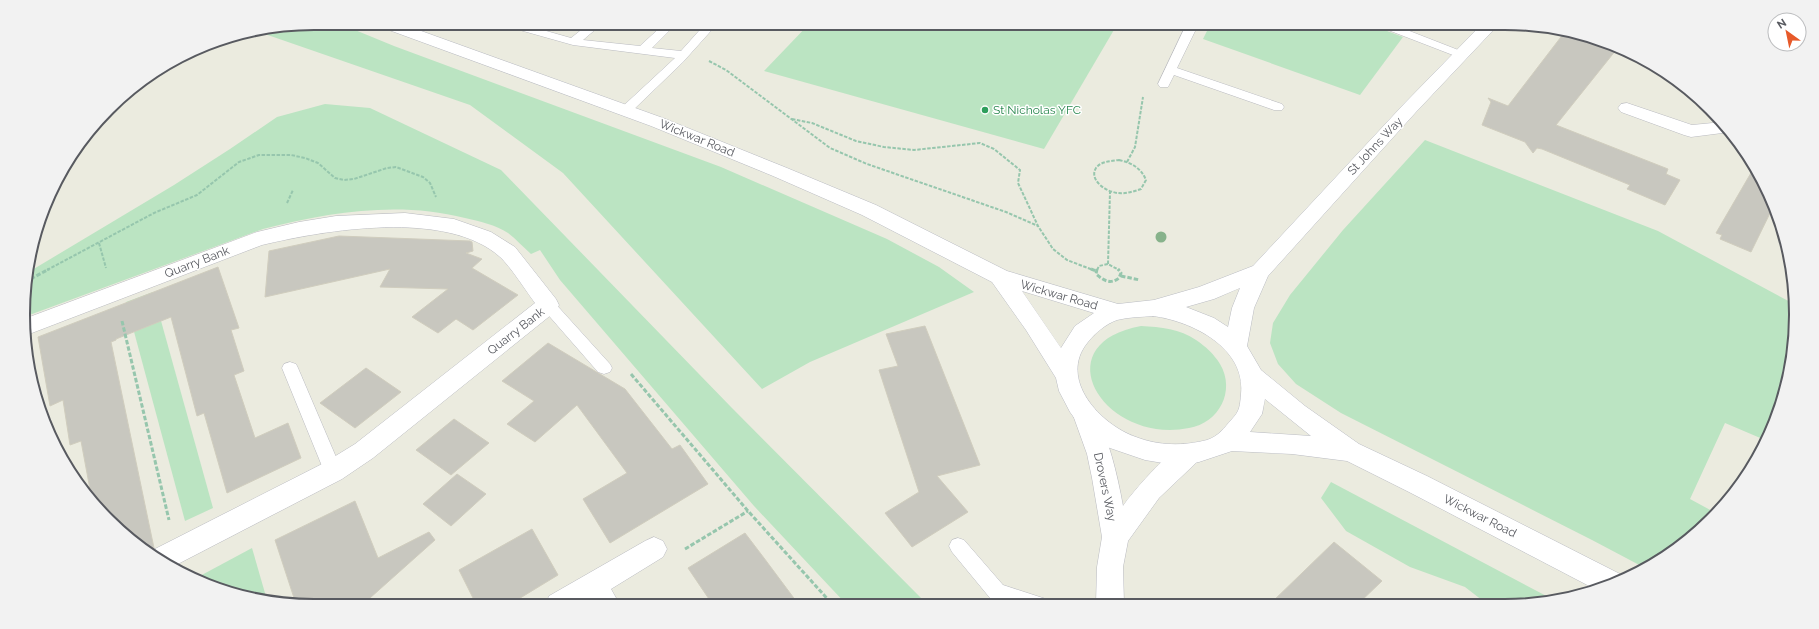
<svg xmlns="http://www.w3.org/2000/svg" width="1819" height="629" viewBox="0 0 1819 629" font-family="Raleway,sans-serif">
<rect width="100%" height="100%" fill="#ebebdf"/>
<g fill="#bbe4c2">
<polygon points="314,23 338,23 394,46 721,167 887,239 939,267 974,292 810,362 762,389 563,173 470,105 253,30"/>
<polygon points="810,23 1118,23 1044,149 764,71"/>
<polygon points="1211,23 1366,23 1403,37 1360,95 1203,39"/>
<path d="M 325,104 L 370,108 L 501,170 L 731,407 L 928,605 L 847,605 L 754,506 L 560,280 L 540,250 L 531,254 C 523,247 516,239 508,233 C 496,225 479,221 465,218 C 398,201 330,212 263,229 L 24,317 L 27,273 L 174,185 L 230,149 L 277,117 Z"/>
<polygon points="1425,140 1658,231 1794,304 1795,333 1786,390 1765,440 1725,423 1690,499 1714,512 1697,534 1645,568 1592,540 1341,413 1296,384 1278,364 1270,343 1273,323 1290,295 1343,230"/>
<polygon points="153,292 213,508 185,521 126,302"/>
<path d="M 1141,326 C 1161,327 1180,329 1196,340 C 1205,346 1214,354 1220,364 C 1236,391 1219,423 1189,428 C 1104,445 1042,344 1141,326 Z"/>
<polygon points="1331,482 1554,600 1543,603 1487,604 1465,587 1410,567 1346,531 1321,498"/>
<polygon points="252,548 267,600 239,596 198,577"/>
</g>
<g fill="#c8c7bf" stroke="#d0cdbe">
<polygon points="1564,33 1616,50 1556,125 1668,169 1666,174 1680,180 1665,205 1627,189 1630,185 1542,149 1537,148 1533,153 1525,142 1482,125 1491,102 1488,98 1508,106"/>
<polygon points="1755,166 1774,205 1751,252 1720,239 1722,235 1716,233"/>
<polygon points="339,236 470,241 472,242 473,251 466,253 482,259 472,268 518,295 473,330 456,319 438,333 412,317 448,289 380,287 390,269 265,297 269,251"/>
<polygon points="218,267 239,328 231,330 244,371 234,375 255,438 288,423 301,458 227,493 204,413 197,416 171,317 116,339 116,340 111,342 154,548 148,553 108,520 92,500 81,441 70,445 63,400 50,406 38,337"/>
<polygon points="925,326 980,465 937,476 968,512 912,547 885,513 919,492 879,370 898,366 886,334"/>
<polygon points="548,343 625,389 672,449 680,445 708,484 610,543 583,499 627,473 577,405 535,442 507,424 534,401 502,381"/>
<polygon points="366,368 401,392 355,428 320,403"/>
<polygon points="454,419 489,443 451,475 416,450"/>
<polygon points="457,474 486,494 451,526 423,504"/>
<polygon points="355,501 378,558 429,532 435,540 361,606 314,606 296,604 275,540"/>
<polygon points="532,529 558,575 507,606 477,606 459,570"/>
<polygon points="745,533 764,558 799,605 713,605 688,568"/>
<polygon points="1334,542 1382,581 1358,604 1270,604"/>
</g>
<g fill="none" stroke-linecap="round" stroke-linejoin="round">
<defs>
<g id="lane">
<polygon points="500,23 518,23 571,38 590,23 603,23 583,40 640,46 665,23 677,23 652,48 681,51 706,23 718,23 683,62 629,114 621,114 619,111 621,108 675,58 573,45 502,25"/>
<polygon points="1187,23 1199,23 1177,68 1282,104 1284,107 1282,110 1274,110 1174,75 1168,87 1160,87 1158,84"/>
<polygon points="1373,23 1389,23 1466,53 1468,55 1462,58 1458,57 1375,25"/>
<polygon points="548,300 553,301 610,364 612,368 610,372 604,374 598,372 543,309 541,305 543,301"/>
<polygon points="290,362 296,364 298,368 342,471 339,476 333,478 327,476 324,471 282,368 284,364"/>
<polygon points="958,538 964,540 1003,585 1046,599 1048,604 1009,605 990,598 952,552 949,546 952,540"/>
</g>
<g id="street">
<polygon points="1627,103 1692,125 1723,122 1730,132 1691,137 1684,135 1621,112 1618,108 1621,104"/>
<path d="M 405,213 L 454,219 L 491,232 L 515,247 L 556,299 L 559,305 L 556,311 L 373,458 L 342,479 L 174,566 L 149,554 L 151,551 L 324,463 L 355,444 L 535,303 C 526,291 511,267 500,257 C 447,209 325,230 262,245 L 24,336 L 24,319 L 257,232 L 299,222 L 336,216 Z"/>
<path d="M 1085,405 L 1093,408 C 1109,439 1117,473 1123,506 C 1132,493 1173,444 1189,444 C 1191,444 1195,446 1198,447 L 1201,454 L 1198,461 L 1159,498 L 1128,541 L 1123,567 L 1124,604 L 1096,604 L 1097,567 L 1102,537 L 1092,478 L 1087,454 L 1073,415 L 1077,408 Z"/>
<polygon points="654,537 663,541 667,549 663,557 611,589 620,605 591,605 589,602 583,605 545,606 549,596 645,541"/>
</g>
<path id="secondary" d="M 376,23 L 399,23 L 663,118 L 787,168 L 876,205 L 1007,271 L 1118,304 L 1154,300 L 1199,287 L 1253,266 L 1404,104 L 1483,23 L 1500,23 L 1416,112 L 1268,276 L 1254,308 L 1247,346 L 1261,370 L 1305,406 L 1359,444 L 1427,476 L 1620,574 L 1622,579 L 1593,588 L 1409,492 L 1347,461 L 1292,454 L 1232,451 L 1199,462 L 1175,465 L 1145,460 L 1107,447 L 1093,437 L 1080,426 L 1070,412 L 1059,391 L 1056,378 L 1026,330 L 992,282 L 862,215 L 773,176 L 651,126 L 378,26 ZM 1240,288 L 1232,308 L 1228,327 L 1214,318 L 1186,307 L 1214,299 ZM 1022,291 L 1094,313 L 1075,326 L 1061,348 ZM 1153,316 C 1192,321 1246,348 1241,394 C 1240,405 1240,411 1232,419 C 1224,428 1219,436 1207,440 C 1184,446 1159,446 1136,437 C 1101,425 1057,379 1088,342 C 1095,333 1106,324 1117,320 C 1129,317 1141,317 1153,316 ZM 1265,399 L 1311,436 L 1250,432 L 1262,414 Z"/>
</defs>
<use href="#lane" stroke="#babbc1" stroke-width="1"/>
<use href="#street" stroke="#babbc1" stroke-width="1"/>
<use href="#secondary" stroke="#babcc3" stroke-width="1"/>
<g stroke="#96c6ad" stroke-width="2" stroke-dasharray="3.5 1.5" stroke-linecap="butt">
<polyline points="467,23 481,28"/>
<polyline points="709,61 726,70 830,148 867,164 1006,212 1038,226"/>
<polyline points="792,119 812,123 856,141 884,147 914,150 980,143 994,149 1020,170 1018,183 1038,226 1053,249 1067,260 1093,270"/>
<path d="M 1119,160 C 1132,163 1141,168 1146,180 L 1141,189 C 1132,192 1123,195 1113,192 C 1104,190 1089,179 1096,168 C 1101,161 1112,161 1119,160 Z"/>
<polyline points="1127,162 1135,147 1143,97"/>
<polyline points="287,203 293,190"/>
<polyline points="99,243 106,268"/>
<polyline points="1108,264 1110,192"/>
<polyline points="47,270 154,213 197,195 239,162 259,155 291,155 305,158 318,163 335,178 344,180 354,179 387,168 396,167 423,177 430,183 436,197"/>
<polyline points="1097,270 1099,266 1108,264 1119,270"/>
</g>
<g stroke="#96c6ad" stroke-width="3" stroke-dasharray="4.5 2" stroke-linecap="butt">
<polyline points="1091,269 1096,271"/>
<path d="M 1097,269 L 1096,274 C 1103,280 1110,285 1119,278 L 1121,273 L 1118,269"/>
<polyline points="1121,276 1140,280"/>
<polyline points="25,282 49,269"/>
<polyline points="122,321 169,520"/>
<polyline points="631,374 748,511 833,605"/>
<polyline points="685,549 748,511"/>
</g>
<use href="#lane" fill="#fff" fill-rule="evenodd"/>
<use href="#street" fill="#fff" fill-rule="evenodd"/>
<use href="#secondary" fill="#fff" fill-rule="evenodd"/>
</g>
<circle fill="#87b28b" cx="1161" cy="237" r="5.5"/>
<circle fill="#2e9e5b" stroke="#fff" stroke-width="1.5" cx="985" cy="110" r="4"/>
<g text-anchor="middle" stroke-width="3" stroke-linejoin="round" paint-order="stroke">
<g font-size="12" fill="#27864d" stroke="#fff" text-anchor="start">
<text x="993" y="114">St Nicholas YFC</text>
</g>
<g font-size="12" fill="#585a60" stroke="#fff">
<text transform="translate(697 138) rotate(22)" y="4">Wickwar Road</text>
<text transform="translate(1375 146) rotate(-47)" y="4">St Johns Way</text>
<text transform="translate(197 262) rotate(-21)" y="4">Quarry Bank</text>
<text transform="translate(1059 295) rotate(16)" y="4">Wickwar Road</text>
<text transform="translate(516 331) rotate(-38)" y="4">Quarry Bank</text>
<text transform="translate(1105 487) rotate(78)" y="4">Drovers Way</text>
<text transform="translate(1480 516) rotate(27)" y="4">Wickwar Road</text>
</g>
</g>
<path d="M0 0H1819V629H0ZM314 30H1505A284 284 0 0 1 1789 314V315A284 284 0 0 1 1505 599H314A284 284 0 0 1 30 315V314A284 284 0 0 1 314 30Z" fill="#f2f2f2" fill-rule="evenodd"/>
<path fill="none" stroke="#585a60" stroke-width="2" d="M314 30H1505A284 284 0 0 1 1789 314V315A284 284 0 0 1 1505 599H314A284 284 0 0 1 30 315V314A284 284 0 0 1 314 30Z"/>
<g transform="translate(1787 32) rotate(327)"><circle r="19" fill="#ffffff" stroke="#bcbdbf"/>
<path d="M0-3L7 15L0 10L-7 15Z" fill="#e75a2a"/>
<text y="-6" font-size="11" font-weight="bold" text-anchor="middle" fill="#585a60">N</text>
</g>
</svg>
